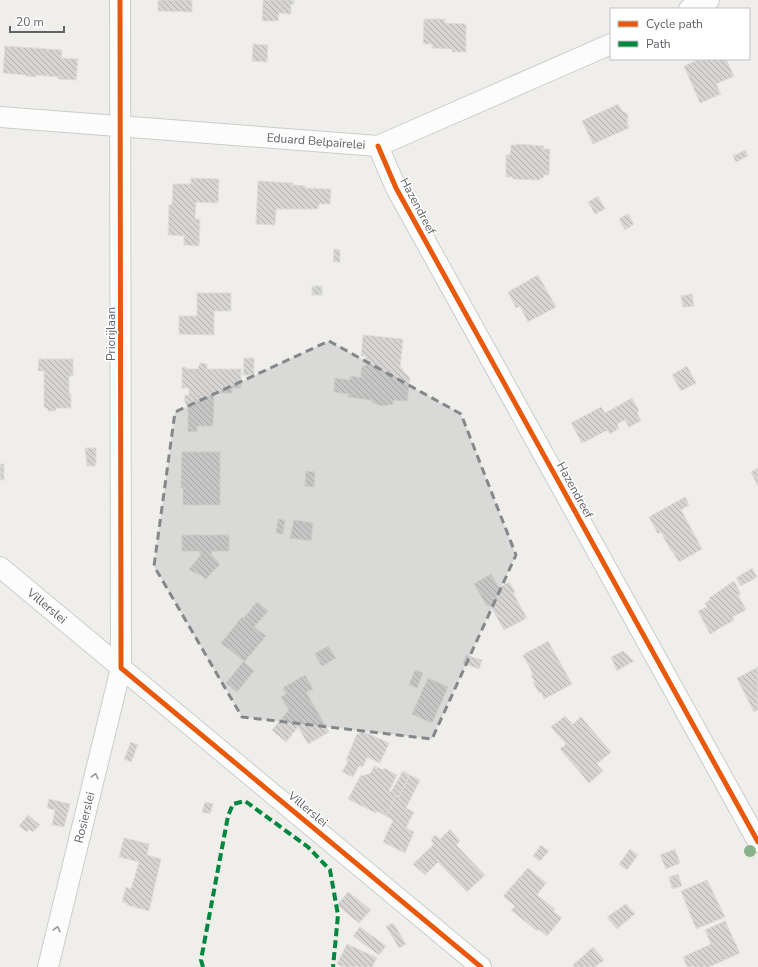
<svg xmlns="http://www.w3.org/2000/svg" width="758" height="967" viewBox="0 0 758 967" font-family="'Nunito Sans',sans-serif">
<defs>
<pattern id="building-back-hatch" width="6" height="6" patternUnits="userSpaceOnUse"><rect width="6" height="6" fill="#d6d5d3"/><path d="M-1 5l2 2M0 0l6 6M5-1l2 2" fill="none" stroke="#b1b0af"/></pattern>
</defs>
<rect width="100%" height="100%" fill="#efeeea"/>
<g fill="url(#building-back-hatch)" stroke="#deddd9">
<polygon points="158,0 192,0 192,12 158,11"/>
<polygon points="263,0 294,0 294,4 291,4 291,14 279,13 278,21 262,21"/>
<polygon points="424,19 445,19 445,23 466,24 466,52 452,52 452,49 432,48 432,44 423,44"/>
<polygon points="253,44 268,45 267,62 252,61"/>
<polygon points="5,46 62,50 61,58 78,59 76,80 58,79 59,77 36,75 36,77 26,76 26,75 3,73"/>
<polygon points="700,59 701,61 706,59 726,59 734,76 716,84 721,94 700,103 684,66"/>
<polygon points="618,104 622,111 625,112 628,115 627,122 629,128 593,144 582,121"/>
<polygon points="517,144 544,146 543,149 550,149 549,175 544,175 543,178 540,178 540,180 513,179 513,177 506,177 506,155 510,155 511,145 517,145"/>
<polygon points="745,150 748,156 736,162 733,156"/>
<polygon points="191,178 219,179 218,203 196,202 195,219 200,219 199,246 184,245 184,236 168,235 169,205 172,205 173,184 191,184"/>
<polygon points="258,181 293,183 292,185 305,186 305,188 331,189 330,204 319,204 318,209 276,209 275,225 256,224"/>
<polygon points="598,196 605,209 595,214 588,202"/>
<polygon points="628,214 634,224 625,230 619,219"/>
<polygon points="334,249 340,250 340,262 333,262"/>
<polygon points="538,275 556,307 528,322 520,306 516,308 508,292"/>
<rect x="312" y="286" width="10" height="9"/>
<polygon points="197,293 231,293 231,311 214,311 214,335 179,334 179,316 197,316"/>
<polygon points="692,294 694,306 683,307 681,296"/>
<polygon points="363,335 403,339 400,368 403,369 403,372 405,373 410,378 407,401 394,400 393,404 382,406 374,403 372,402 372,400 348,397 348,394 334,392 335,378 350,380 350,376 364,378 361,376 361,372 362,367 366,365 366,356 361,356"/>
<polygon points="244,358 254,358 254,375 243,375"/>
<polygon points="39,359 73,359 73,376 69,376 69,394 71,394 71,408 57,408 55,411 48,411 47,408 44,408 44,371 38,371"/>
<polygon points="200,363 207,364 207,369 241,369 241,388 232,388 232,393 214,393 213,426 197,426 197,431 188,432 188,408 185,402 184,398 185,395 189,395 189,388 182,388 182,367 186,367 187,369 198,369"/>
<polygon points="687,366 696,383 681,391 672,375"/>
<polygon points="632,398 639,411 637,413 641,421 629,427 625,420 617,424 619,428 610,434 607,430 585,442 584,441 582,443 571,423 601,407 605,413"/>
<polygon points="85,448 96,448 96,466 87,466"/>
<polygon points="182,452 220,452 220,505 183,505 183,488 181,488"/>
<rect x="0" y="464" width="4" height="16"/>
<polygon points="758,468 758,486 751,472"/>
<polygon points="306,471 315,472 314,487 305,486"/>
<polygon points="685,497 689,505 681,510 702,549 679,562 672,551 671,551 661,532 658,534 649,517"/>
<polygon points="278,519 285,520 283,534 276,533"/>
<polygon points="294,520 313,523 311,541 290,538"/>
<polygon points="182,535 229,535 229,551 212,551 211,555 220,564 206,579 201,575 193,572 189,569 201,555 199,551 182,551"/>
<polygon points="752,568 757,577 741,586 736,578"/>
<polygon points="491,574 499,588 509,582 515,592 513,593 527,618 504,630 490,605 487,606 474,584"/>
<polygon points="734,581 741,594 738,595 746,610 732,617 734,620 710,634 698,611 707,607 705,603 710,600 709,598"/>
<polygon points="257,602 268,611 254,627 266,636 244,662 254,671 237,692 226,683 244,661 221,643 242,617 244,618"/>
<polygon points="548,641 572,684 544,699 541,692 539,693 533,682 535,682 531,675 533,674 523,655"/>
<polygon points="328,646 336,658 322,666 315,654"/>
<polygon points="623,651 634,661 617,671 611,657"/>
<polygon points="466,655 482,660 479,669 463,663"/>
<polygon points="758,667 758,710 754,712 737,678"/>
<polygon points="415,670 423,673 417,688 409,685"/>
<polygon points="305,675 313,689 306,692 329,732 308,744 298,727 286,742 272,730 289,710 281,697 286,694 283,688"/>
<polygon points="428,678 448,687 432,723 412,714"/>
<polygon points="565,716 573,724 581,717 611,752 597,764 603,771 589,783 560,749 566,744 551,727"/>
<polygon points="364,732 389,743 380,763 367,757 363,767 359,766 353,777 342,772 348,761 346,760 357,734"/>
<polygon points="131,742 138,745 131,762 124,759"/>
<polygon points="374,766 383,770 384,768 397,775 389,791 391,792 403,771 410,775 399,797 396,795 386,816 377,811 376,813 348,799 361,775 362,776 371,773"/>
<polygon points="410,775 420,780 406,808 414,812 406,828 414,832 405,853 383,842 393,820 386,816 396,795 399,797"/>
<polygon points="49,799 70,804 64,827 52,825 55,810 47,808"/>
<polygon points="205,802 213,804 210,814 202,812"/>
<polygon points="28,815 40,825 33,832 29,829 27,832 19,826"/>
<polygon points="450,829 460,841 456,845 485,875 467,892 438,862 425,875 413,864 434,844 431,840 435,835 440,839"/>
<polygon points="124,838 149,844 147,855 161,859 149,911 127,905 127,903 122,902 126,887 131,889 139,862 119,857"/>
<polygon points="541,845 549,851 540,861 533,856"/>
<polygon points="630,849 638,855 627,870 619,864"/>
<polygon points="675,849 680,863 666,869 660,855"/>
<polygon points="528,868 546,883 537,895 555,909 553,911 562,918 547,936 538,929 537,931 511,910 515,906 503,896"/>
<polygon points="678,874 682,886 672,889 669,877"/>
<polygon points="707,880 725,917 696,929 681,891"/>
<polygon points="348,892 371,910 359,923 337,905"/>
<polygon points="626,904 635,914 617,929 607,917"/>
<polygon points="725,921 740,953 709,967 687,967 683,957 711,944 705,930"/>
<polygon points="393,923 406,944 399,948 386,926"/>
<polygon points="360,927 386,946 379,955 353,936"/>
<polygon points="347,944 377,958 372,967 344,967 337,964"/>
<polygon points="593,947 604,960 595,967 574,967 573,965"/>
</g>
<g fill="none" stroke-linecap="round" stroke-linejoin="round">
<defs>
<g id="minor">
<polyline points="689,9 709,0"/>
<path id="s1" d="M 0,117 L 378,146 L 611,44"/>
<polyline points="378,146 396,188 758,842"/>
<path id="s2" d="M 0,567 L 481,967"/>
<path id="s3" d="M 48,967 L 121,668 L 120,0"/>
</g>
</defs>
<use href="#minor" stroke="#cbcccc" stroke-width="22"/>
<use href="#minor" stroke="#fdfcfc" stroke-width="20"/>
<polyline stroke="#00873e" stroke-width="4" stroke-dasharray="8 4" stroke-linecap="butt" points="203,967 201,960 228,816 233,804 245,801 308,847 330,870 338,915 333,967"/>
<defs>
<g id="cycleway">
<polyline points="120,0 121,668 481,967"/>
<polyline points="378,146 396,188 758,842"/>
</g>
</defs>
<use href="#cycleway" stroke="#fff" stroke-width="8"/>
<use href="#cycleway" stroke="#e8590c" stroke-width="5"/>
</g>
<circle fill="#88b388" cx="750" cy="851" r="6"/>
<defs><path id="oneway-chevron" d="M-2-3.5L2.5 0L-2 3.5" fill="none" stroke-width="1.6" stroke-linecap="round" stroke-linejoin="round"/></defs>
<g stroke="#96999c">
<use href="#oneway-chevron" transform="translate(95 776) rotate(-76)"/>
<use href="#oneway-chevron" transform="translate(57 929) rotate(-76)"/>
</g>
<path fill="#84888a" fill-opacity="0.2" stroke="#84888a" stroke-width="3" stroke-dasharray="8 5" stroke-linejoin="round" d="M 329,341 L 461,414 L 516,555 L 432,739 L 242,717 L 154,566 L 175,412 Z"/>
<g text-anchor="middle" stroke-width="3" stroke-linejoin="round" paint-order="stroke">
<g font-size="12" fill="#5f6368" stroke="#fff">
<text dy="4" stroke="none"><textPath href="#s1" startOffset="317">Eduard Belpairelei</textPath></text>
<text transform="translate(418 206) rotate(62)" y="4">Hazendreef</text>
<text transform="translate(111 334) rotate(-90)" y="4">Priorijlaan</text>
<text transform="translate(575 490) rotate(61)" y="4">Hazendreef</text>
<text dy="4" stroke="none"><textPath href="#s2" startOffset="61">Villerslei</textPath></text>
<text transform="translate(308 809) rotate(40)" y="4">Villerslei</text>
<text dy="4" stroke="none"><textPath href="#s3" startOffset="154">Rosierslei</textPath></text>
</g>
</g>
<rect x="610" y="8" width="140" height="52" fill="#ffffff" stroke="#bfc1c3"/>
<rect x="618" y="21" width="20" height="6" fill="#e8590c" stroke="#bfc1c3"/>
<text x="646" y="28" font-size="12" fill="#5f6368">Cycle path</text>
<rect x="618" y="41" width="20" height="6" fill="#00873e" stroke="#bfc1c3"/>
<text x="646" y="48" font-size="12" fill="#5f6368">Path</text>
<path d="M10 26v6h54v-6" fill="none" stroke="#5f6368" stroke-width="2"/>
<text x="16" y="26" font-size="12" fill="#5f6368" stroke="#ffffff" stroke-width="3" paint-order="stroke">20 m</text>
</svg>
